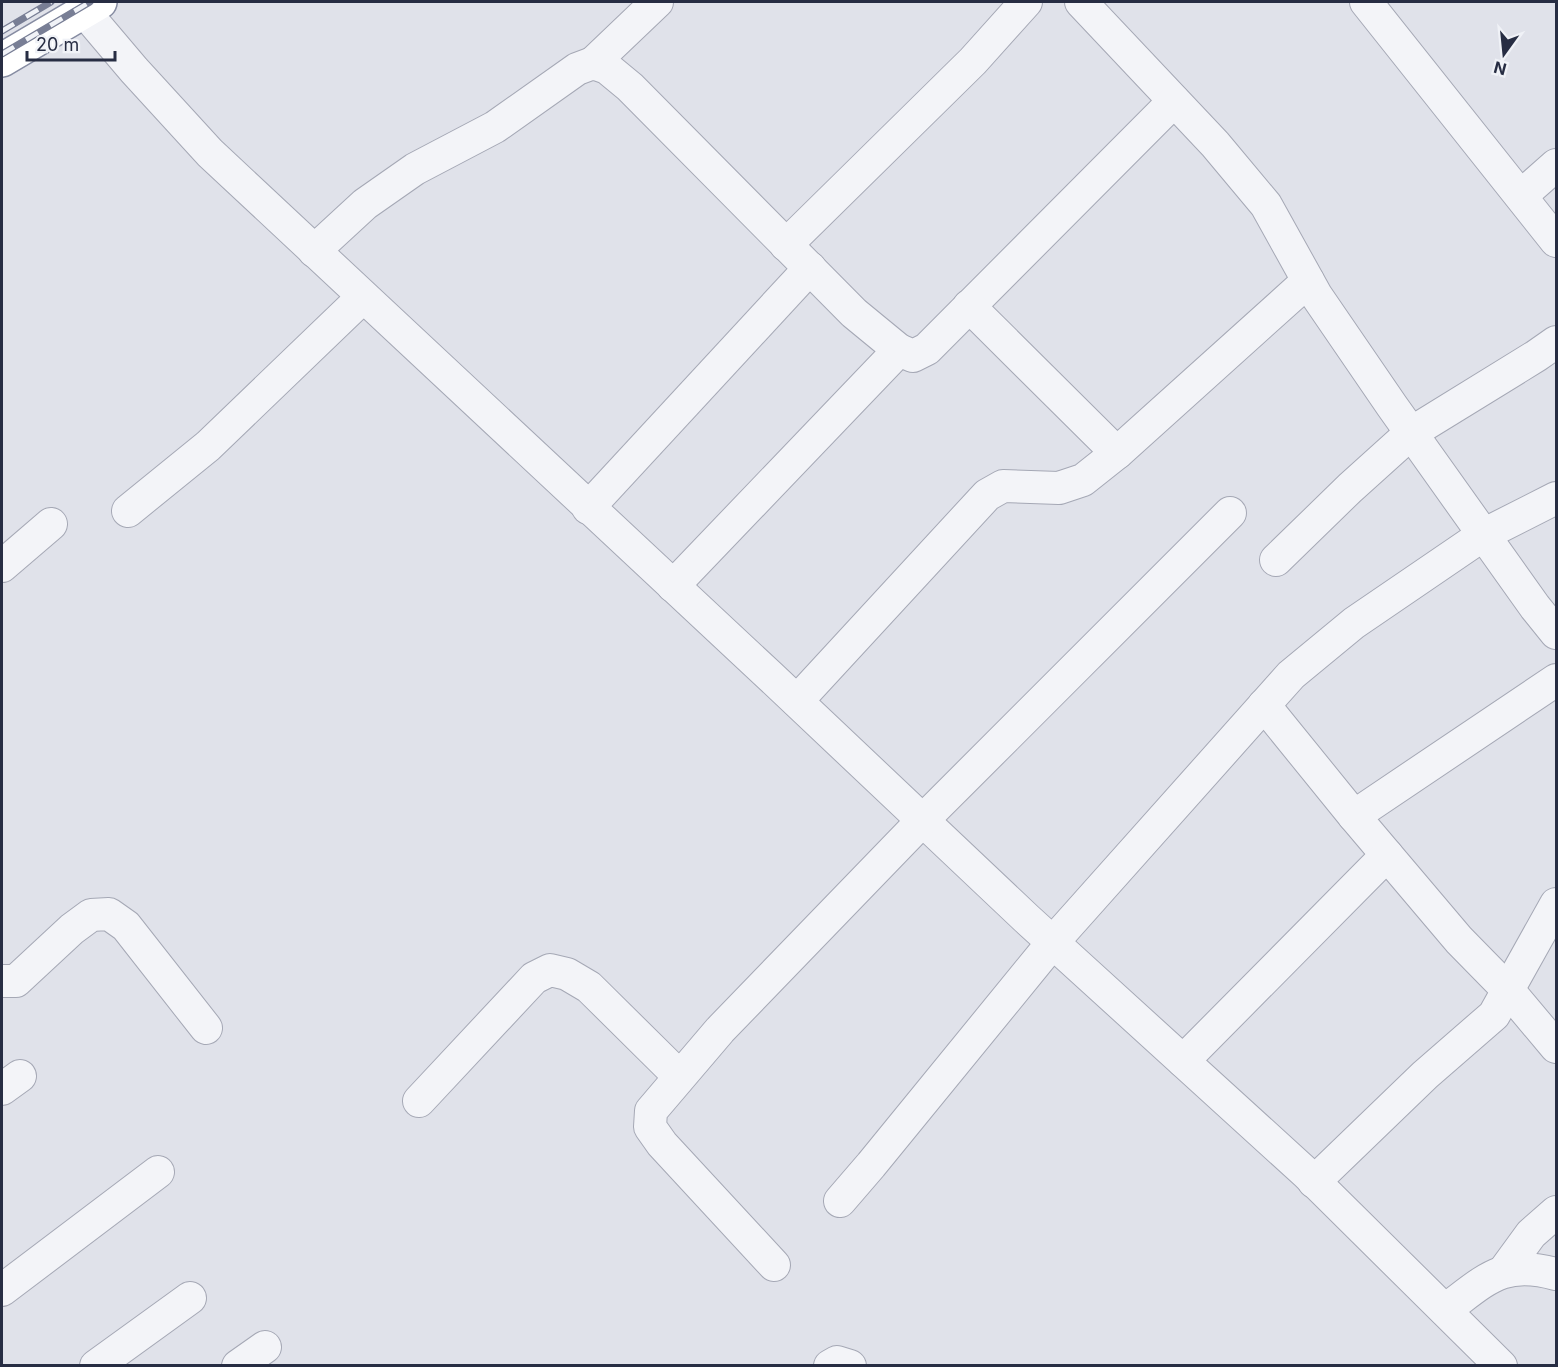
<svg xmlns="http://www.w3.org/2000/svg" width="1558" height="1367" viewBox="0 0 1558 1367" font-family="Inter,sans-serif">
<rect width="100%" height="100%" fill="#e0e2ea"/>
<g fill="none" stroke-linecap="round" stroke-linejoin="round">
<defs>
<g id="street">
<polyline points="1081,2 1215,144 1266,205 1316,295 1392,406 1535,607 1556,633"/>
<polyline points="1366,2 1556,241"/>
<polyline points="84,11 134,70 210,153 770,676 1027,919 1306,1173 1501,1366"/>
<polyline points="593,63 657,2"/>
<polyline points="1522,195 1556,165"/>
<polyline points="786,245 973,61 1026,2"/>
<polyline points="314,251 365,204 415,169 495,127 577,69 593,63 607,68 630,87 854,313 899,350 913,356 927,349 1174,101"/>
<polyline points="969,306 1117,453"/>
<polyline points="588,508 810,268"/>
<polyline points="128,511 208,446 363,297"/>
<polyline points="1276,560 1350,488 1411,433 1536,356 1556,342"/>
<polyline points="2,566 51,524"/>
<polyline points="673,586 899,350"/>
<polyline points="797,701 987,495 1003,486 1059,488 1083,480 1117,453 1308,281"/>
<polyline points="1264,705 1354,816 1459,940 1509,991 1556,1047"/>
<polyline points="1354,816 1556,680"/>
<polyline points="2,981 16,981 72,929 91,915 109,914 126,926 206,1028"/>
<polyline points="1183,1061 1387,855"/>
<polyline points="2,1089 20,1076"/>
<polyline points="419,1101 534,978 550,970 567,974 589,987 679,1076"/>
<polyline points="1314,1182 1425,1075 1494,1015 1556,904"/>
<polyline points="840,1201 871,1165 1053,942 1291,675 1354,623 1483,535 1556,498"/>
<polyline points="774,1265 662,1144 650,1127 651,1111 720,1030 923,820 1230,513"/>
<polyline points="1504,1271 1531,1234 1556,1212"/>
<polyline points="2,1290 158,1172"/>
<path d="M 1445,1310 C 1486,1280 1502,1259 1556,1274"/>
<polyline points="96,1366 190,1298"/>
<polyline points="238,1366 265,1347"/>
<polyline points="830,1366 837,1362 850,1366"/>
</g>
<polyline id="highway" points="2,60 100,2"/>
</defs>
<use href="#street" stroke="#a5a8b5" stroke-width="34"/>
<use href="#highway" stroke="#868ca2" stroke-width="36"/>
<use href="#street" stroke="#f3f4f8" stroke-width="32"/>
<use href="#highway" stroke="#fff" stroke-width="33"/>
<defs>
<g id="rail">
<polyline points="2,31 51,2"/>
<polyline points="2,54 90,2"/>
</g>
</defs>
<use href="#rail" stroke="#787e95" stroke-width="7"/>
<use href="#rail" stroke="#f0f2f7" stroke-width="4.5" stroke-dasharray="14" stroke-linecap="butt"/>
</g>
<rect width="1558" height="1367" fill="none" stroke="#272d43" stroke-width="6"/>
<g transform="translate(1504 54) rotate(195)" stroke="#f0f2f7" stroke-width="4.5" paint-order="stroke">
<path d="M0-4.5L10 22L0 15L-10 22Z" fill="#272d43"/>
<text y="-9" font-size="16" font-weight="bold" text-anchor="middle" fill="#272d43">N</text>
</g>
<path d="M27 51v9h88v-9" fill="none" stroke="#272d43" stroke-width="3"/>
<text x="36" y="51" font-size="18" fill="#272d43" stroke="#f0f2f7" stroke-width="4.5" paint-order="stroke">20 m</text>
</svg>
